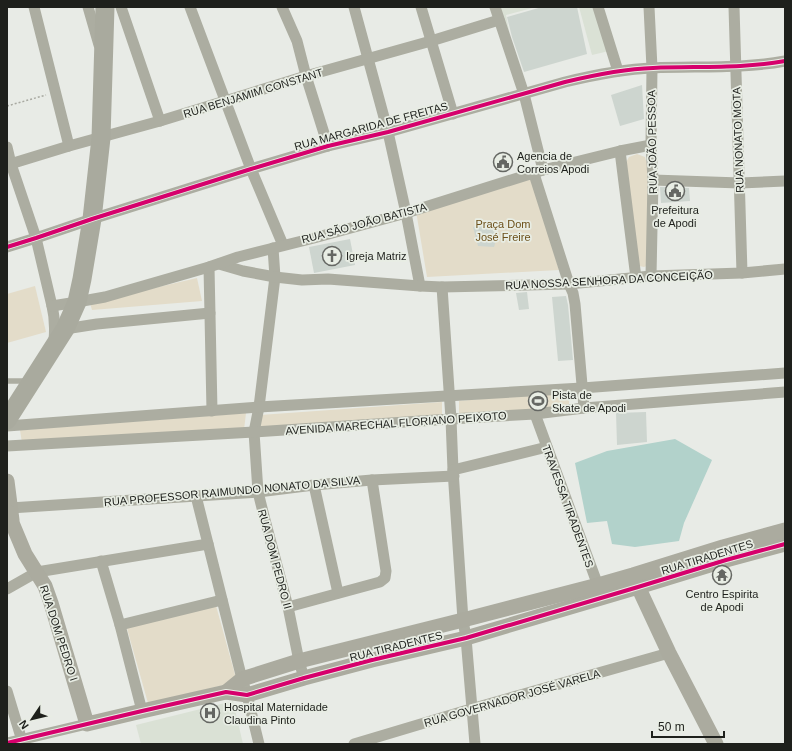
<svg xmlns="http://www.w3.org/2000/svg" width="792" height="751" viewBox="0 0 792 751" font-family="Arial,sans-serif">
<rect width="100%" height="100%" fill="#e8ebe6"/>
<g fill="#dae1d5">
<polygon points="504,7 536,7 506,15 510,36 500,8"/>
<polygon points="579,7 594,7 609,51 592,55"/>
<polygon points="233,701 243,744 141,744 136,725"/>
</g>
<g fill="#e3dcc9">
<polygon points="637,154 645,157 648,168 649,265 644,267 639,266 625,164 629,157"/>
<polygon points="532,179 559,270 427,277 416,211"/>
<polygon points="197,278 202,301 92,310 90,303"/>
<polygon points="35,286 46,332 7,343 7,294"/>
<polygon points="569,391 569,406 459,416 459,401"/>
<polygon points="442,402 442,415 259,427 260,415"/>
<polygon points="246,413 244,430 22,443 20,430"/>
<polygon points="215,602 237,682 148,703 126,625"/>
</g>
<polygon fill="#b2d2cb" points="675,439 712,460 684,523 679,541 635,547 612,544 607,521 587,523 575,463 607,451"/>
<g fill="#cdd5cf">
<polygon points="542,7 577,7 587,54 524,72 512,37 507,17"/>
<polygon points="642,85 644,119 620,126 611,95"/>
<polygon points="660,187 689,188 690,201 661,203"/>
<polygon points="489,222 498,234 494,247 478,246 473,227"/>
<polygon points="350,239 355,265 314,273 309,247"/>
<polygon points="527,292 529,309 519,310 516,293"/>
<polygon points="566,296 568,305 573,360 558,361 552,297"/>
<polygon points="646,412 647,442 617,445 616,413"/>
</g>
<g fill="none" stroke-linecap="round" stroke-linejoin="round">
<polyline stroke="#a8a9a1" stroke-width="1.5" stroke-dasharray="2 2" stroke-linecap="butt" points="7,106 46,95"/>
<polyline stroke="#acada1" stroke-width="5.5" points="7,381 27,381"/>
<g stroke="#acada1" stroke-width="11">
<polyline points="34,7 69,146"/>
<polyline points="88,7 99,45"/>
<polyline points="121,7 160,121"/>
<polyline points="190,7 251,169 283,245"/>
<polyline points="282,7 297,41 306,76 328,146"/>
<polyline points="354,7 388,132 406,213 420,286"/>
<polyline points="421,7 453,114"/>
<polyline points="495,7 524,94 543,170"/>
<polyline points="598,7 618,71"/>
<polyline points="649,7 652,68 651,145 653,180 651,276"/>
<polyline points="734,7 742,273"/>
<path d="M 7,147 L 11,164 L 36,238 L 52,306 C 55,318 55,329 54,341"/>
<polyline points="620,151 636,278"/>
<polyline points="7,165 69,146 160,121 306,76 431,41 499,20"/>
<polyline points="534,174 569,284 573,293 575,304 584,408"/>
<polyline points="653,180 740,183 785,181"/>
<path d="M 7,247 L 36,238 L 92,219 L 251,169 L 328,146 L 388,132 L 565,82 C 594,75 623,69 653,68 C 696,66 743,69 785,61"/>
<polyline points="273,248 275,277 259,407 254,432 258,492 264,516 288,607 299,661 304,678"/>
<polyline points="219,264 243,271 275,277 302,280 328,279 420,286 442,287 569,284 651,276 742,273 785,269"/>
<polyline points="209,267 212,411"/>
<polyline points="442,287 451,419 453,470 463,620 466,638 475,744"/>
<polyline points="52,306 77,302 105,297 209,267 238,257 314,238 406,213 543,170 620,151 651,145"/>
<polyline points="65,329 97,324 210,313"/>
<polyline points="535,414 600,591"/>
<polyline points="7,426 259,407 582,388 785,373"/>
<polyline points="7,446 254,432 451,419 535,414 584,408 785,392"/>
<polyline points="453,470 547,447"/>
<polyline points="314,485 338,593"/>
<polyline points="196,496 242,679 247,695 259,744"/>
<polyline points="7,509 10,508 258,492 314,485 372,480 454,476"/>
<polyline points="101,561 120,625 142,711"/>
<polyline points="7,589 37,572 208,544"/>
<polyline points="288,607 380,582 385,578 386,571 372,480"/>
<polyline points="120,625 222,600"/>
<polyline points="7,691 23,744"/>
<polyline points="7,743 87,724"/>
<polyline points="354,744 471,709 669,653"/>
</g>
<g stroke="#abab9f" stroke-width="15">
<polyline points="7,481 12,520"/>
<polyline points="7,511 25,554 45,586 51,603 87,724 142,711 226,692 247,695 304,678 372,660 466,638 638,587 726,560 785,544"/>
<polyline points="634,578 669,653 716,744"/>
<polyline points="226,692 242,679 299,661 463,620 598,585 633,575 723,547 785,530"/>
</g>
<polyline stroke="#a9aa9e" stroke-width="19" points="7,420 65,329 77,302 82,279 92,219 101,138 105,7"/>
<defs>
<g id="cycleway">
<path d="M 7,247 L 36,238 L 92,219 L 251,169 L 328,146 L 388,132 L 565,82 C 594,75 623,69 653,68 C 696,66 743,69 785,61"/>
<polyline points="7,743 142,711 226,692 247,695 304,678 372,660 466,638 638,587 726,560 785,544"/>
</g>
</defs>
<use href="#cycleway" stroke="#e8ede4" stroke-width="6"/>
<use href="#cycleway" stroke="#d6006c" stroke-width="4"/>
</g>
<defs>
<symbol id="civic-ring" viewBox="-11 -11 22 22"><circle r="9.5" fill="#e8ede4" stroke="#656763" stroke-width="1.5"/><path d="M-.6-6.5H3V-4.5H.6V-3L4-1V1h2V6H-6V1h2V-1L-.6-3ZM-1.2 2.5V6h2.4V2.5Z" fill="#656763"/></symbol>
<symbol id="church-ring" viewBox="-11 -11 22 22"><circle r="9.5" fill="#e8ede4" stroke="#656763" stroke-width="1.5"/><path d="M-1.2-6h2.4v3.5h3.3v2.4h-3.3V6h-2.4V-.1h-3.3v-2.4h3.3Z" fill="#656763"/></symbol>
<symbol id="stadium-ring" viewBox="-11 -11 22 22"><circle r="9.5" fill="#e8ede4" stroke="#656763" stroke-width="1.5"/><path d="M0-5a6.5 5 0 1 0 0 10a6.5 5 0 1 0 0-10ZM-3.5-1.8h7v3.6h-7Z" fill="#656763"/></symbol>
<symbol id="temple-ring" viewBox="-11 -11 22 22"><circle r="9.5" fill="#e8ede4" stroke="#656763" stroke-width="1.5"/><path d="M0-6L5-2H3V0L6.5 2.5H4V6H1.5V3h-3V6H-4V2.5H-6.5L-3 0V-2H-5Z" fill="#656763"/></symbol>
<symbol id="hospital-ring" viewBox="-11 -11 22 22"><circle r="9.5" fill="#e8ede4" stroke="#656763" stroke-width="1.5"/><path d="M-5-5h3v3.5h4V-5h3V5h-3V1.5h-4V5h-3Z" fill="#656763"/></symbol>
</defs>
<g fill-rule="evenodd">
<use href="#civic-ring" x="492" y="151" width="22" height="22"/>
<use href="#civic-ring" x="664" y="180" width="22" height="22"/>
<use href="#church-ring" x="321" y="245" width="22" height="22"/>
<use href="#stadium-ring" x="527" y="390" width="22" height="22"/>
<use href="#temple-ring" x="711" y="564" width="22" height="22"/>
<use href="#hospital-ring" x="199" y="702" width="22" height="22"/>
</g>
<g text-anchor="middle" stroke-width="3.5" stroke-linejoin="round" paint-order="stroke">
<g font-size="11" fill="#1e201c" stroke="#e8ede4">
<text transform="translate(253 93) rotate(-17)" y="4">RUA BENJAMIM CONSTANT</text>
<text transform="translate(371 126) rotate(-15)" y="4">RUA MARGARIDA DE FREITAS</text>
<text transform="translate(738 140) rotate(-92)" y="4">RUA NONATO MOTA</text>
<text transform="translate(652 142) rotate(-91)" y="4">RUA JOÃO PESSOA</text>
<text transform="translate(364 223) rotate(-15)" y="4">RUA SÃO JOÃO BATISTA</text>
<text transform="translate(609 280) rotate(-3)" y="4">RUA NOSSA SENHORA DA CONCEIÇÃO</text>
<text transform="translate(396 423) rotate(-4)" y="4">AVENIDA MARECHAL FLORIANO PEIXOTO</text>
<text transform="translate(232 491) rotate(-5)" y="4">RUA PROFESSOR RAIMUNDO NONATO DA SILVA</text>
<text transform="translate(568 506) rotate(70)" y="4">TRAVESSA TIRADENTES</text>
<text transform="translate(707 557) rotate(-17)" y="4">RUA TIRADENTES</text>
<text transform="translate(275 559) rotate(75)" y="4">RUA DOM PEDRO II</text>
<text transform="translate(59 633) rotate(72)" y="4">RUA DOM PEDRO I</text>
<text transform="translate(396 646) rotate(-14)" y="4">RUA TIRADENTES</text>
<text transform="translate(512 698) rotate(-16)" y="4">RUA GOVERNADOR JOSÉ VARELA</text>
</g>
<g font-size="11" fill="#1e201c" stroke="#e8ede4" text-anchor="start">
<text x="517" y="160">Agencia de<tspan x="517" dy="13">Correios Apodi</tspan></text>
<text x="675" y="214" text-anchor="middle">Prefeitura<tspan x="675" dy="13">de Apodi</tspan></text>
<text x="346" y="260">Igreja Matriz</text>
<text x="552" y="399">Pista de<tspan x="552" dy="13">Skate de Apodi</tspan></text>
<text x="722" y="598" text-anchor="middle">Centro Espirita<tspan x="722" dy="13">de Apodi</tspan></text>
<text x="224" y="711">Hospital Maternidade<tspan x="224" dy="13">Claudina Pinto</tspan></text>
</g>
<g font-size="11" fill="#6c501a" stroke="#e8ede4">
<text x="503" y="228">Praça Dom<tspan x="503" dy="13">José Freire</tspan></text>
</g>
</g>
<rect width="792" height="751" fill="none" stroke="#1e201c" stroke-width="16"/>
<g transform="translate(32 719) rotate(235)" stroke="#e8ede4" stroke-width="3" paint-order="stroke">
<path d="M0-3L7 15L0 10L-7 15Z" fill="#1e201c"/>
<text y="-6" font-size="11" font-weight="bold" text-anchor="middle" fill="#1e201c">N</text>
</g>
<path d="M652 731v6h72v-6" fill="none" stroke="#1e201c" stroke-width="2"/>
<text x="658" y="731" font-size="12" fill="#1e201c" stroke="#e8ede4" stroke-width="3" paint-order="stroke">50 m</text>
</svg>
